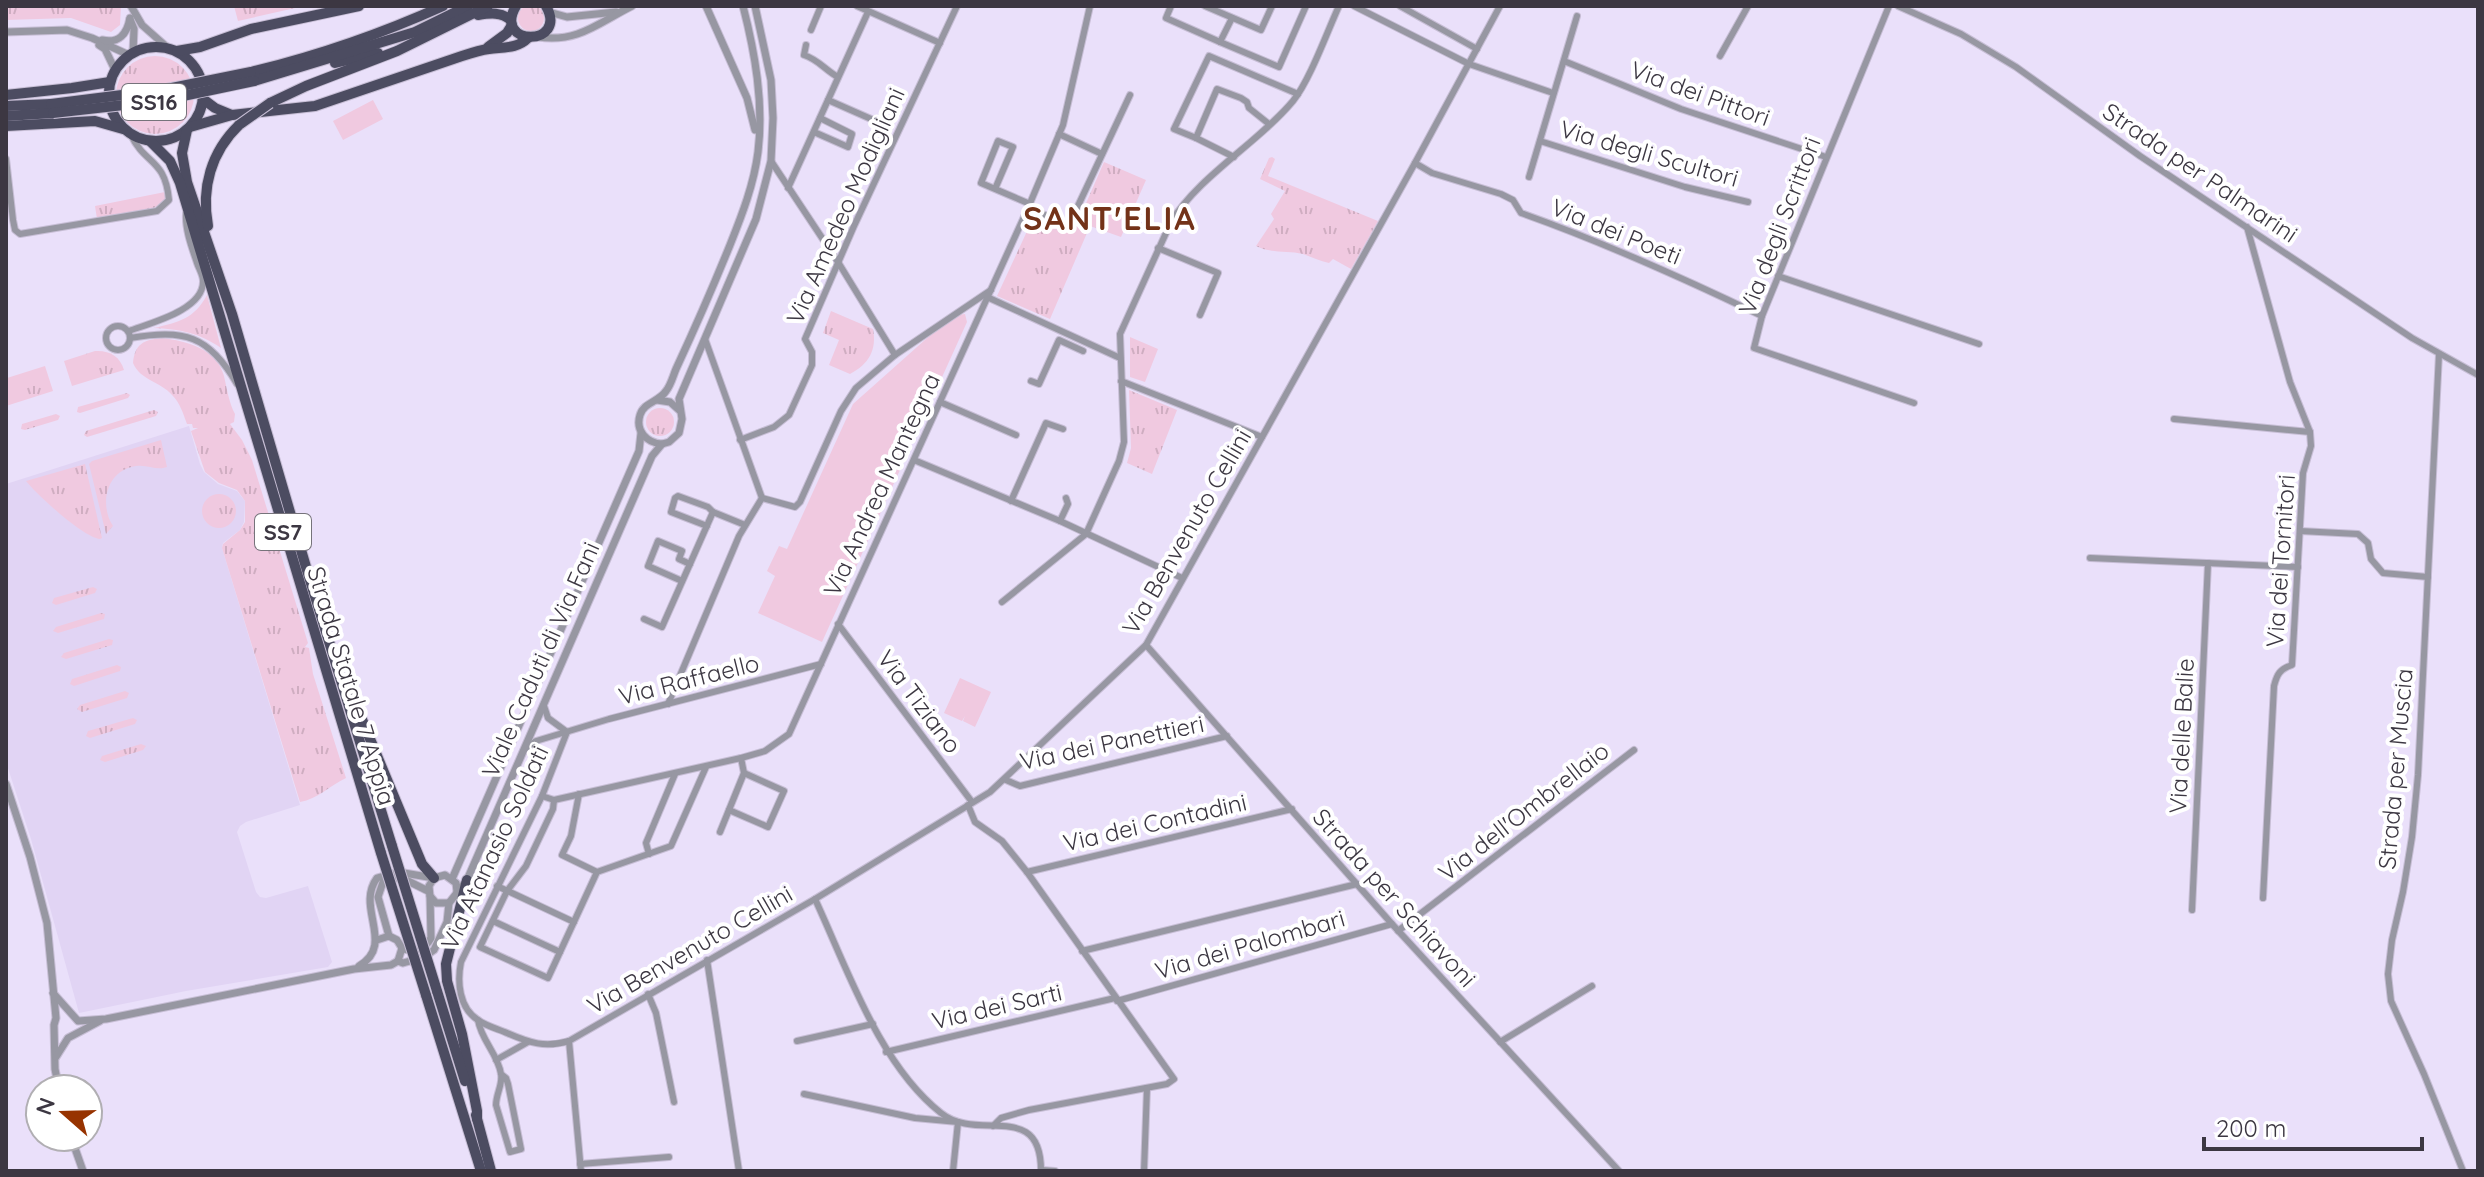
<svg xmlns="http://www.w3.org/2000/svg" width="2484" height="1177" viewBox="0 0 2484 1177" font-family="Quicksand,sans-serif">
<defs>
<pattern id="grass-tufts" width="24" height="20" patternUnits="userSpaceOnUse" patternTransform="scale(2)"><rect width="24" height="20" fill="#f0c9e0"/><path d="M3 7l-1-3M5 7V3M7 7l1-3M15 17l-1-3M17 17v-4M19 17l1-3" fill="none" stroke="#cfadc1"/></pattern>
</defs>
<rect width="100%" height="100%" fill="#eae0fa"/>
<polygon fill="#e1d4f4" points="189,426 200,464 204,472 218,484 237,491 245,501 244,522 240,530 223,543 222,548 300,805 246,822 240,826 237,832 256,892 260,897 266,898 308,886 332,962 328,967 186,991 79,1013 31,839 6,762 6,484"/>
<g fill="url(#grass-tufts)">
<circle cx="531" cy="18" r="13"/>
<polygon points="6,6 121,6 120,25 111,32 71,18 6,20"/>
<polygon points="234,6 304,6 238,21"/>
<circle cx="155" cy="95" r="39"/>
<path d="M 1272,157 L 1275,159 L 1268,176 L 1378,221 L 1351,269 L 1333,259 L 1329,263 C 1320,261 1312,257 1303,254 C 1287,250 1272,254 1256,246 L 1274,219 L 1271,214 L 1285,191 L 1260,179 L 1269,158 Z"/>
<polygon points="1104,162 1146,180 1121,237 1090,226 1050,319 997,296 1035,214 1074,231"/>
<path d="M 165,192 L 165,200 C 151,216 117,215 97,219 L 95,206 Z"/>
<path d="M 207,295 L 221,348 C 200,333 179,329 154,328 C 179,322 194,319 207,295 Z"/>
<path d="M 831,311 L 873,329 C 877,350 869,364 850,374 L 829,365 L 839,340 L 823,333 Z"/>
<polygon points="1130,337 1158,349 1145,382 1130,377"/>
<path d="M 162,338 C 187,341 217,349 224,376 C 227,389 229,403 235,414 L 234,422 L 230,424 L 242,440 L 252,460 L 308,643 L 305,647 L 309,648 L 313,674 L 346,778 C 329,786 318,799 300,802 L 222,548 L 223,544 L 240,530 L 245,522 L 245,501 L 237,490 L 219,483 L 205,472 L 191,431 L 198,428 L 193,428 L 192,424 L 187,424 C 183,413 180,403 172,395 C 160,381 141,381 133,363 C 135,344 143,340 162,338 Z"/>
<path d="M 95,351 C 109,350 120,356 124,370 L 72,386 L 64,361 Z"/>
<polygon points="45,366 53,391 6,406 7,378"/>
<polygon points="1129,390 1177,410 1152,474 1127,463 1131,448"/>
<polygon points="127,393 130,395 128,398 80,413 77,412 78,407"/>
<circle cx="660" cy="422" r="14"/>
<polygon points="154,410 158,412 156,416 87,437 84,435 86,431"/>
<polygon points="56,414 60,416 58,420 25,430 21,429 22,424"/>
<path d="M 161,440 L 167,467 C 156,471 147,464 136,466 C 106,470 99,505 113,526 L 106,534 L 89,464 L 92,461 Z"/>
<path d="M 85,464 L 102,538 L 100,539 C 84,538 37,495 26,481 Z"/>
<circle cx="219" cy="511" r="17"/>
<polygon points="93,587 97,589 95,593 56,605 52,603 54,598"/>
<polygon points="101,613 105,614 104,619 58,633 53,631 56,627"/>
<polygon points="109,639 113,640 112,645 66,659 61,657 64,653"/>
<polygon points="117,665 121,667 120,671 74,686 70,684 72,679"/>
<polygon points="125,691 129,693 127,698 82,712 77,709 80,705"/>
<polygon points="133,718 137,720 135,724 90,738 86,736 88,731"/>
<polygon points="141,744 146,746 143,750 105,762 100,760 102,756"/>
</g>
<g fill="#f0c9e0">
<polygon points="373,100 383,119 343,140 333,121"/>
<polygon points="965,314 967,322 822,642 758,613 775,576 767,571 779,546 787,549 853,404 935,331 958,315"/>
<polygon points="960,678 991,692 975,727 963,721 965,716 962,721 944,713"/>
</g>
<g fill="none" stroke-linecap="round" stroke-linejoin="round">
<defs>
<g id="minor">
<polyline points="857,6 940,43"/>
<polyline points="1171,6 1166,18 1220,42"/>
<polyline points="1205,6 1261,30 1272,6"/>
<polyline points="1354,6 1469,64 1553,93"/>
<polyline points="1400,6 1477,49"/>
<polyline points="1889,6 1762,316 1754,348 1914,403"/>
<polyline points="1898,6 1961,34 2016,67 2140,156 2412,338 2478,375"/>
<polyline points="1232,18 1220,42 1279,67 1306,6"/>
<polyline points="811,30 821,6"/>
<path d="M 806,45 L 804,55 C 819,60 825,70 838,77"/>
<polyline points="1720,56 1748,6"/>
<polyline points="1564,61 1681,109 1826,157"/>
<polyline points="828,100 887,126"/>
<polyline points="1269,124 1249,108 1247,102 1241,98 1217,89 1196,138 1174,129 1209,56 1298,94"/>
<polyline points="814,132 848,147 852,134 820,118"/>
<polyline points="1059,134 1102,154"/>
<polyline points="1196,138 1234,157"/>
<polyline points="1540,141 1685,187 1748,202"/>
<path d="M 6,159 L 13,220 L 15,230 L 20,234 L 157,211 L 169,200 C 165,158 145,165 131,135"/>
<polyline points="771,161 838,262 895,355"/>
<path d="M 1415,163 L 1432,173 L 1501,194 L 1513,200 L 1521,213 C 1603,242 1683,278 1762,316"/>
<polyline points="1529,177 1577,16"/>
<polyline points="788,188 868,12"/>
<polyline points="995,189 981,183 998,141 1013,147 995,189 1030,204"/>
<polyline points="1028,208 1069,225 1130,95"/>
<path d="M 2247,227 L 2290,382 L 2310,432 L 2311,446 L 2303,473 L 2292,665 C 2280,669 2277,674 2274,686 L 2263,898"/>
<polyline points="1158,248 1218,273 1200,315"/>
<polyline points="1778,276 1979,344"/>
<polyline points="987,297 1120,358"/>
<circle cx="118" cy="338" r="12"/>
<path d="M 129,331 C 150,323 204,310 203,281 C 203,275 199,269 197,263 C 192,248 185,230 186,214"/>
<path d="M 130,338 C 184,329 209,335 237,384"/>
<polyline points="705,339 762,498"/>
<polyline points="2439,354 2418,775 2412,837 2403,892 2392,940 2388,974 2391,1001 2424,1074 2463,1171"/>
<polyline points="1031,381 1039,384 1059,340 1083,351"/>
<polyline points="1121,381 1262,437"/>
<polyline points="940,402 1016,435"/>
<polyline points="2174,419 2310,432"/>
<polyline points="740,440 774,427 789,415 812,365 812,352 805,339 854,226 957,6"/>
<polyline points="914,460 1060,521 1182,578"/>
<polyline points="762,498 795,507 800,502 841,411 856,388 895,355 991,290"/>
<polyline points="1011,501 1046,423 1063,429"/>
<polyline points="1060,521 1068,504 1066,498"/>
<polyline points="707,526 671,512 675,498 678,496 708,507 713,512"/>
<polyline points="2300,531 2358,534 2368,543 2371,559 2383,573 2428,577"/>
<polyline points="2090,558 2298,567"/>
<polyline points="682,581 648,566 658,541 682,551 679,559 690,564"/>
<path d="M 1002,602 L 1086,534 L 1119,461 L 1124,442 L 1120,334 L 1171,222 C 1199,176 1258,143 1293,101 C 1310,80 1327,32 1339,6"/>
<polyline points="644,619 662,627 713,512 745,525"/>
<polyline points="838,624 972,802"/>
<polyline points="1146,645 1392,924 1619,1171"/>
<polyline points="668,704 739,536 762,498"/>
<polyline points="544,706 548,718 567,732"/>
<path d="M 567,732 L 542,796 L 461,962 C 457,982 459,1008 478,1020 C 486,1026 498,1029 507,1033 C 530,1043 545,1048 569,1041 L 815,899 L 990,792 L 1146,645 L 1415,163 L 1500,6"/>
<polyline points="525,749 536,741 609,719 821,664"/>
<polyline points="1006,780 1020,786 1227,736"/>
<polyline points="579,794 571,836 562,855 597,872"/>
<polyline points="542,796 554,800 741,758 765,751 789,734 1028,208 1063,125 1090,6"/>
<polyline points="554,800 553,809 526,866 507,891 480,947 548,978 597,872 671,846 706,767"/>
<polyline points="968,805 975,822 1002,841 1027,872 1174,1079 1167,1084 1029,1110 1001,1118 993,1126"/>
<polyline points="729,810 768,827 784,791 744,773"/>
<polyline points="720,832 744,773 741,758"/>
<polyline points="649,854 646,843 675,774"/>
<polyline points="1027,872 1292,809"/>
<polyline points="497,886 574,922"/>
<path d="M 815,899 C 848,970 879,1064 941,1113 C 978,1143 1041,1099 1041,1171"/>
<polyline points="2192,910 2208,563"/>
<polyline points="493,921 560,952"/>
<polyline points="1398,931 1634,750"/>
<polyline points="1082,951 1357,884"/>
<polyline points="707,960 739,1171"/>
<polyline points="648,994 656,1013 674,1102"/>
<polyline points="1117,1001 1392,924"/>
<path d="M 478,1020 C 481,1040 498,1054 501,1074 C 503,1084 496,1094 496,1105 L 510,1152 L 521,1149 L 508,1084 L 506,1078 L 501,1074"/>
<polyline points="569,1041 581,1171"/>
<polyline points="797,1041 873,1024"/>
<polyline points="1500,1042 1592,986"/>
<polyline points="886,1052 1115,998"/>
<polyline points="496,1060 528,1042"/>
<polyline points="804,1094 915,1118 958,1122 953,1171"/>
<polyline points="580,1164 669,1157"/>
<polyline points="1041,1170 1055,1171"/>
<polyline points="1144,1171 1147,1088"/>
</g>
<g id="tertiary">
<polyline points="131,6 142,25 168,48"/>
<polyline points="706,6 747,98 755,130"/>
<polyline points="549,12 567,17 616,12"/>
<polyline points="130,19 134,29 133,52"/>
<polyline points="6,32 67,30 92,38 129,55"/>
<path d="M 538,37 C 578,43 598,23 632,6"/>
<path d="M 102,40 C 119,44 127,34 130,18"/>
<polyline points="99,45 105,49 115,70"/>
<polyline points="657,400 670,402 679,410"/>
<path d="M 662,444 C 647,443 635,431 640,415 C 644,402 659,402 666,391 C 671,385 673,376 676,369 C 695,328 713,287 730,245 C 742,215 754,184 758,152 C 764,103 755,53 743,6"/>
<polyline points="6,784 30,857 47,923 56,1018 54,1025 55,1069 59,1089"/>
<polyline points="434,878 429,886 430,896 436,903 449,903"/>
<polyline points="452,879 639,451 641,433"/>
<polyline points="389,936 378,897 383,882 400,877 428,891"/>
<polyline points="377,940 389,936 397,940 402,948 398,961"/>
<path d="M 402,948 C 414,954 425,949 431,938 L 430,896"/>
<path d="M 359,966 C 396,944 355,908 377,878 L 398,872 L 434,878 L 445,875 L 456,883 L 457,892"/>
<polyline points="53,993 78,1021 106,1019 354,969 391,965 398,961 403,963 424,957 434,950 447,922 449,903 467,880 652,456 662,444 669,442 679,433 682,419 679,399 756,219 771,161 773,118 771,80 755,6"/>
<polyline points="56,1057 68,1038 100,1021"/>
<polyline points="71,1137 83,1171"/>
</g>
<g id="trunk">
<path d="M 516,6 C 492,47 569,47 546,6"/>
<path d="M 478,15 C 491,13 501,12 511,20"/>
<circle cx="156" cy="94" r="47"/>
<polyline points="488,47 507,33 512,25"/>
<polyline points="177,51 200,47 251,29 359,6"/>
<polyline points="335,63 378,53"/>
<path d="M 251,72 C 317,56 381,34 443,6"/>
<polyline points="254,81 415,32 468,6"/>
<polyline points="6,95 72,88 110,82"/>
<polyline points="203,99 215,108 232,115"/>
<polyline points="270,103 306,86 397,51 488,6"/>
<polyline points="6,106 51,104"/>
<polyline points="6,116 53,113"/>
<polyline points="6,126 95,121 123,129"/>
<path d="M 190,127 L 232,115 L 315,106 L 462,56 C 471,53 480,50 489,49 C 503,47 517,49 528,38"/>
<polyline points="187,130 182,153 187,182 232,314 306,567 392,846"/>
<polyline points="150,141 170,161 180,183 381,853"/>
<path d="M 208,226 C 201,188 211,152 239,125"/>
<polyline points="353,698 422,864 434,878"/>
<polyline points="467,880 446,964 447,981 462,1034 477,1111 477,1119"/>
<polyline points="437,991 465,1081"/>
<polyline points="426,995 481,1171"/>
<polyline points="476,1115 491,1171"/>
</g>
</defs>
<use href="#minor" stroke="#c7bed5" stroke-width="8"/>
<use href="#tertiary" stroke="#c7bed5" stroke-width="9"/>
<use href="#trunk" stroke="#c7bed5" stroke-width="12"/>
<use href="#minor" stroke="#9797a2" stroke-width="6"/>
<use href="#tertiary" stroke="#9797a2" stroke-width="7"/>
<use href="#trunk" stroke="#4c4c61" stroke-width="10"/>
<defs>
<g id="trunk-bridge">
<polyline points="51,104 162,90 251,72"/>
<polyline points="53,113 159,101 254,81"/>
<polyline points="239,125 270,103"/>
<polyline points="392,846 437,991"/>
<polyline points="381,853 426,995"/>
</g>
</defs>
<use href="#trunk-bridge" stroke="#c7bed5" stroke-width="12" stroke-linecap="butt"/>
<use href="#trunk-bridge" stroke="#4c4c61" stroke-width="10"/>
</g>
<g text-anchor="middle" stroke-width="8" stroke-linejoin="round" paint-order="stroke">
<g fill="#fff" stroke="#76737b" stroke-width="2">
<rect x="122" y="84" width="64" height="36" rx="6"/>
<rect x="255" y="514" width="56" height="36" rx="6"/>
</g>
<g font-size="22" font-weight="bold" fill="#3c3742">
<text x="154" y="110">SS16</text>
<text x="283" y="540">SS7</text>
</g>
<g font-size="24" fill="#3c3742" stroke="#fff">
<text transform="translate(1700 94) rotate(20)" y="8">Via dei Pittori</text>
<text transform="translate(1649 154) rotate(16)" y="8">Via degli Scultori</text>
<text transform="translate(2200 173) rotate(34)" y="8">Strada per Palmarini</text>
<text transform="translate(846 206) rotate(-66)" y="8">Via Amedeo Modigliani</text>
<text transform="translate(1780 226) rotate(-69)" y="8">Via degli Scrittori</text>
<text transform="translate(1616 232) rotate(22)" y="8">Via dei Poeti</text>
<text transform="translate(882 485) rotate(-65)" y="8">Via Andrea Mantegna</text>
<text transform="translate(1187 532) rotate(-60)" y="8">Via Benvenuto Cellini</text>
<text transform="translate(2281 561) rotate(-86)" y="8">Via dei Tornitori</text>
<text transform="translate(541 660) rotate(-66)" y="8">Viale Caduti di Via Fani</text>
<text transform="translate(689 680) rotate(-14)" y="8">Via Raffaello</text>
<text transform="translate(351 686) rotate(73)" y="8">Strada Statale 7 Appia</text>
<text transform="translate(919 702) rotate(53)" y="8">Via Tiziano</text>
<text transform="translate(2182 736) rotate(-87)" y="8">Via delle Balie</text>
<text transform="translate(1112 743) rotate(-12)" y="8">Via dei Panettieri</text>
<text transform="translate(2396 769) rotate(-85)" y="8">Strada per Muscia</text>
<text transform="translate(1524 812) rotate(-38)" y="8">Via dell'Ombrellaio</text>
<text transform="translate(1155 823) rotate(-13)" y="8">Via dei Contadini</text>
<text transform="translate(495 848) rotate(-65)" y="8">Via Atanasio Soldati</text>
<text transform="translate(1394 898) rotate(48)" y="8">Strada per Schiavoni</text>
<text transform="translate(1250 945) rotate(-16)" y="8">Via dei Palombari</text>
<text transform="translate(690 950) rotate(-30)" y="8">Via Benvenuto Cellini</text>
<text transform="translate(997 1007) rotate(-13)" y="8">Via dei Sarti</text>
</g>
<g font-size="32" font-weight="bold" letter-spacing="2" fill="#733218" stroke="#fff">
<text x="1110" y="230">SANT'ELIA</text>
</g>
</g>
<rect width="2484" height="1177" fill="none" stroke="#3c3742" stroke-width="16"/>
<g transform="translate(64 1113) rotate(290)"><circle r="38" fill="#ffffff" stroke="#b1afb3" stroke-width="2"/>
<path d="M0-6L14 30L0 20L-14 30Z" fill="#973300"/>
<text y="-12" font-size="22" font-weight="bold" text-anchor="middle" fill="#3c3742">N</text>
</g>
<path d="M2204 1137v12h218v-12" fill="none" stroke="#3c3742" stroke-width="4"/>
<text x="2216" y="1137" font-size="24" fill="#3c3742" stroke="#ffffff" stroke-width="6" paint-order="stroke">200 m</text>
</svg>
